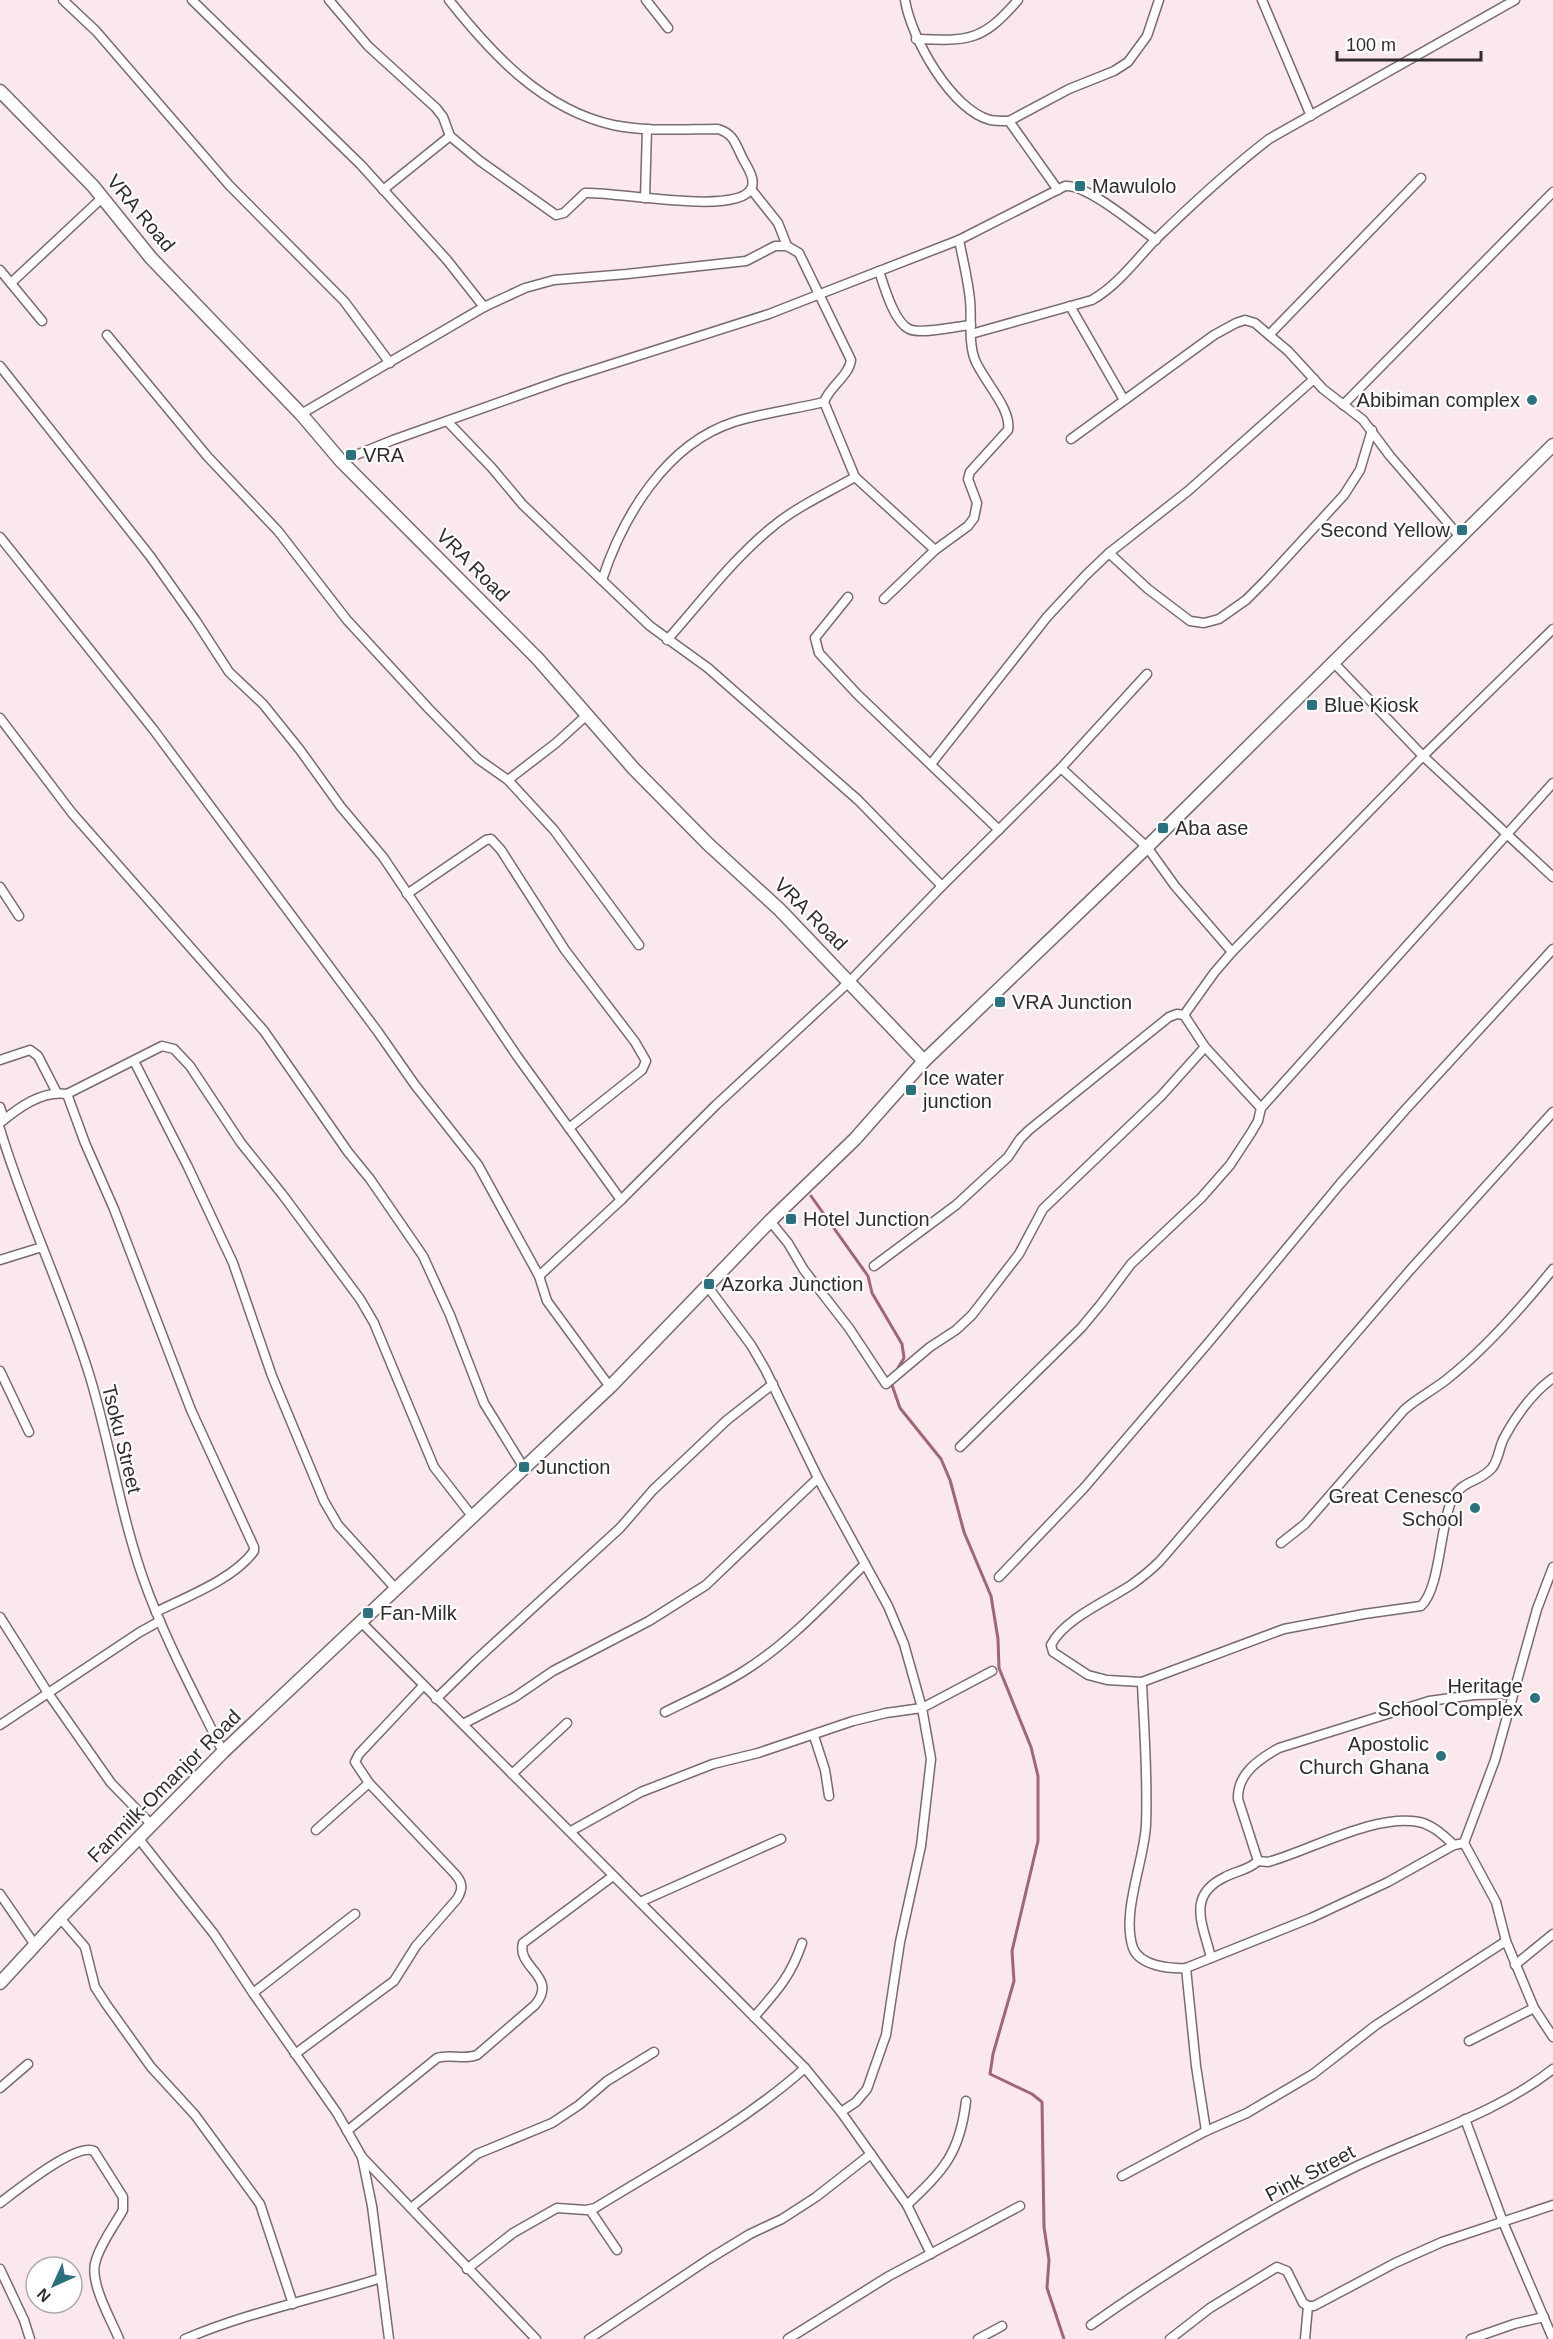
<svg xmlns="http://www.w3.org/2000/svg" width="1553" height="2339" viewBox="0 0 1553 2339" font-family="Helvetica,sans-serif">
<rect width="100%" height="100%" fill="#fbe8ec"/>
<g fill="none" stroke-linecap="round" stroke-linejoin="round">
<g stroke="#a06675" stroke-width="3">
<polyline points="811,1196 868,1276 872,1293 902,1344 904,1358 898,1368"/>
<polyline points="892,1385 900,1408 941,1459 950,1480 964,1532 991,1596 998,1639 999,1668 1031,1747 1038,1776 1038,1841 1012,1951 1014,1981 993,2054 990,2074 1032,2094 1042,2102 1044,2227 1049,2260 1047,2288 1064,2339"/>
</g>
<defs>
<g id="street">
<polyline points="63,0 96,31 229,185 344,301 390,363"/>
<polyline points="192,0 361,165 447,260 484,307"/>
<path d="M 329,0 L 368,46 L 436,108 L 443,117 L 450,136 L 480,161 L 556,215 L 564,213 L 585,193 C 614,191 736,216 751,189 C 757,179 745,164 741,155 C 735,142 732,133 718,129 C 684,129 647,132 613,125 C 542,109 492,54 449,0"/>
<polyline points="646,0 668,28"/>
<path d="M 905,0 C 911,38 951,109 990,120 C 996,121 1003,121 1009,121 L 1058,190"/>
<polyline points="1262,0 1311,116"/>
<path d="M 916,39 C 968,41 982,42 1018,0"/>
<polyline points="1009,121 1069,89 1114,71 1128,62 1147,36 1159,0"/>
<polyline points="751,189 778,223 787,246"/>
<polyline points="383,190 450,136"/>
<polyline points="645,198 647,129"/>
<polyline points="0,270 42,321"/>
<path d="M 879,271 C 884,286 894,322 909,329 C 921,335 957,326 971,325"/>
<polyline points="11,283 103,197"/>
<polyline points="1070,306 1124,400"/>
<path d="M 971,334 L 1092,300 C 1118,285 1135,261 1155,240 C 1191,205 1230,169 1269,139 L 1515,0"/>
<polyline points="107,335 207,456 278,531 347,620 429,709 478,759 508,780 554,830 639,945"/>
<polyline points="1269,335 1421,178"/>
<polyline points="0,366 150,556 196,621 229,672 263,704 300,750 341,807 383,857 517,1056 621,1200"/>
<polyline points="1343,405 1553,192"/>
<path d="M 301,414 L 484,307 L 525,288 L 554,280 L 627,274 L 746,261 L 775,246 L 787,246 L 799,253 L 851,360 C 849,376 830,386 824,402 L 855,477 L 935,550"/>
<polyline points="447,421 492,468 523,505 650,626 708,668 858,800 942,886"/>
<polyline points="1071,439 1214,335 1236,323 1245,320 1255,323 1269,335 1288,351 1323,389 1363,420 1390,456 1460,537"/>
<path d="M 341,461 L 393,440 L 562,380 L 769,314 L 815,296 L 959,240 L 1065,186 C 1087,184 1136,226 1156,240"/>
<polyline points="0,537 153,729 378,1032 415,1085 478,1165 539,1276 547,1301 610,1387"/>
<polyline points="1109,553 1148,589 1190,621 1204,623 1219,619 1246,600 1265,581 1344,495 1360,470 1372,430"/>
<path d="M 602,580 C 623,516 666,444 734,422 C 763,413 795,409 824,402"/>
<polyline points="848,597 815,638 819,653 857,694 999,830"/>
<path d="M 884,599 L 935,550 L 968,526 L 974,518 L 977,503 L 968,479 L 970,472 L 1008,430 C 1012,409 983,380 975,360 C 968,342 972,319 970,300 C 968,280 963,260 959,240"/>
<path d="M 667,640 C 701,602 732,560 771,528 C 796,507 827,493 855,477"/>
<polyline points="1334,663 1423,756 1553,877"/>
<polyline points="0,718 72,813 264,1031 348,1152 370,1179 423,1256 450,1315 484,1403 524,1468"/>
<polyline points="931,764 1047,617 1086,575 1109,553 1188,491 1314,379"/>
<polyline points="1061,768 1147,847 1175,886 1232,952"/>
<polyline points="508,780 556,743 588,714"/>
<polyline points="0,887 19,916"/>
<polyline points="407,894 486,840 491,839 501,850 565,950 635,1042 646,1061 642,1070 569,1128"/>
<polyline points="1184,1015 1205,1047 1261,1108"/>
<polyline points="0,1060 30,1050 38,1056 57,1093"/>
<polyline points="134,1061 188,1167 233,1263 272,1376 324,1501 338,1525 396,1589"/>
<path d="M 67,1094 L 85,1143 L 114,1209 L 191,1410 L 254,1547 L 254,1551 C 234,1579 186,1597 156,1612"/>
<polyline points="0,1107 4,1119"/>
<path d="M 1553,1112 L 1411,1269 L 1160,1561 C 1151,1570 1141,1578 1131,1585 C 1107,1601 1064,1619 1051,1645 L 1053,1652 L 1088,1675 L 1107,1680 L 1142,1682 L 1284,1629 L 1364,1614 L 1421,1606 C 1440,1589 1440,1527 1451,1502 C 1461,1479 1478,1484 1492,1468 C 1499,1459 1499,1447 1504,1438 C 1515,1417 1533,1392 1553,1378"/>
<path d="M 0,1123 C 18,1108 42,1090 67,1094 L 162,1046 L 174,1049 L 190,1066 L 241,1143 L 282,1194 L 360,1299 L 374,1323 L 434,1467 L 472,1516"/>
<path d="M 0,1129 C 25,1213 64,1292 90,1377 C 110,1443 120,1512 143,1578 C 164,1638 195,1695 223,1752"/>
<polyline points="770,1221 788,1243 804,1270 849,1328 886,1384 930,1347 956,1330 972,1315 1019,1254 1043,1209 1161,1096 1205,1047"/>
<polyline points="0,1260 42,1247"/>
<polyline points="874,1266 956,1205 1008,1157 1020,1139 1029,1130 1169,1017 1177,1014 1184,1015 1214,973 1232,952 1423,756 1553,629"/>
<polyline points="539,1276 621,1200 716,1105 850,981 942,886 1061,768 1147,674"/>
<polyline points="708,1287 751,1345 765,1369 818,1478 888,1606 904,1644 922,1708 931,1759 921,1846 900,1942 886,2035 867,2089 856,2102 841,2112"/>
<polyline points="0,1371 29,1432"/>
<polyline points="960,1447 1081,1328 1101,1304 1131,1264 1201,1198 1230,1165 1251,1133 1258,1121 1261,1108 1553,783"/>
<path d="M 1281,1543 L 1305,1524 L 1404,1410 C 1417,1398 1432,1391 1446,1380 C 1483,1351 1523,1306 1553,1269"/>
<polyline points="999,1577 1084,1488 1209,1342 1340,1184 1405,1110 1553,949"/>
<polyline points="0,1617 48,1693 111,1783 152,1825"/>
<polyline points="361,1622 805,2068 841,2112 907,2205 931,2254"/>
<path d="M 1142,1682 C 1144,1730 1148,1777 1146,1825 C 1144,1862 1121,1913 1133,1948 C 1140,1966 1170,1969 1186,1968 L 1311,1918 L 1388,1882 L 1454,1845 L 1464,1843 L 1495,1760 L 1537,1609 L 1553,1567"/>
<polyline points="436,1699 476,1660 620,1528 653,1490 727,1420 773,1384"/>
<path d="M 665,1712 C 691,1699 719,1687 744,1671 C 789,1643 827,1601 865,1564"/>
<polyline points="463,1724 515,1697 553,1671 649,1621 706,1585 818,1478"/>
<polyline points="0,1725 140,1632 160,1621"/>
<polyline points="814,1736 825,1770 829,1796"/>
<polyline points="512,1774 567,1723"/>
<polyline points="316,1830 369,1783"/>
<polyline points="571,1831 641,1792 713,1764 758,1753 853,1721 886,1713 922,1708 992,1671"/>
<polyline points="139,1839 214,1934 253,1993 337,2113 362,2157 372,2206 389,2339"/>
<polyline points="1464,1843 1496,1902 1506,1941 1534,2008 1553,2037"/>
<path d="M 1258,1861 L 1268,1862 C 1311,1850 1376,1813 1419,1822 C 1433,1825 1444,1836 1454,1845"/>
<polyline points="0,1894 35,1945"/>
<polyline points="640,1902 781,1839"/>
<polyline points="60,1918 85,1947 95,1987 106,2004 151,2067 195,2115 260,2204 293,2304"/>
<path d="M 1211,1958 C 1204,1926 1185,1896 1225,1877 C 1236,1871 1249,1870 1258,1861 L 1238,1799 C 1237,1774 1259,1759 1279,1748 L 1429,1701 L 1474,1695 L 1512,1694"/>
<polyline points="1515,1965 1553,1934"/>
<polyline points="1186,1968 1196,2066 1206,2131"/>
<polyline points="253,1993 355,1914"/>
<path d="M 754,2017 C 777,1991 791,1976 802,1943"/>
<polyline points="1469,2041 1534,2008"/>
<path d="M 295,2054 L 394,1981 L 416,1946 L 457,1899 C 463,1889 463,1883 455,1874 L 369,1783 L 355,1762 L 359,1754 L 423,1686"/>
<polyline points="0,2088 28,2064"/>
<polyline points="1465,2119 1503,2222 1553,2339"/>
<path d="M 347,2131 L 437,2058 C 451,2054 464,2060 477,2055 L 535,2005 C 559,1976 516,1968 523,1943 L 613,1876"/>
<polyline points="362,2157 536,2339"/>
<polyline points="1122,2176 1206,2131 1247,2113 1313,2074 1376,2025 1506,1941"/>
<path d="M 0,2203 C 16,2191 76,2142 94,2151 L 123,2197 L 123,2210 C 114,2226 101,2243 96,2260 C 88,2281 111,2319 119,2339"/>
<path d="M 907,2205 C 944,2170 960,2153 966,2101"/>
<polyline points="411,2208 477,2154 552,2123 579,2105 607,2081 654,2052"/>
<polyline points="590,2210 617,2250"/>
<polyline points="0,2269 24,2320 30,2339"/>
<path d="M 467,2269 L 513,2233 L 557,2208 L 586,2210 L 595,2208 C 666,2164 742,2124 805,2068"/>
<path d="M 1091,2325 C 1176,2265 1264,2211 1357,2166 C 1422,2135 1496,2114 1553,2069"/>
<path d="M 185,2339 C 248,2312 316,2299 381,2278"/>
<polyline points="589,2339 709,2259 750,2234 782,2219 816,2197 871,2154"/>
<polyline points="788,2339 889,2276 1020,2206"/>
<polyline points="978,2339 1002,2326"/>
<polyline points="1170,2339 1210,2308 1277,2267 1287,2271 1303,2303 1308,2306 1314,2306 1395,2263 1442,2242 1553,2205"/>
<polyline points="1305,2339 1308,2306"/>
<polyline points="1471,2339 1514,2324 1544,2317"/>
</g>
<g id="secondary">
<polyline points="0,91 93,186 151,258 301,414 341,461 538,659 634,769 708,844 780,910 924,1061"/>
<polyline points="0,1983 60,1918 223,1752 610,1387 770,1221 855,1139 924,1061 1147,847 1553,445"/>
</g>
</defs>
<use href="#street" stroke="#796a6d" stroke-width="11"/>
<use href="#secondary" stroke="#796a6d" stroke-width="15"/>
<use href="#street" stroke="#fff" stroke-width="8"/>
<use href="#secondary" stroke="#fff" stroke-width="12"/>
</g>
<g fill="#2b717f" stroke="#fff" stroke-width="2">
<rect x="1074" y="180" width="12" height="12" rx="3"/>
<circle cx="1532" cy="400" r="6"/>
<rect x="345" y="449" width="12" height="12" rx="3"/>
<rect x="1456" y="524" width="12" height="12" rx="3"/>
<rect x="1306" y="699" width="12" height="12" rx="3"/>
<rect x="1157" y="822" width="12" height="12" rx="3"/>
<rect x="994" y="996" width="12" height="12" rx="3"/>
<rect x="905" y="1084" width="12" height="12" rx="3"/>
<rect x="785" y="1213" width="12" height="12" rx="3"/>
<rect x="703" y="1278" width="12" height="12" rx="3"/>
<rect x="518" y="1461" width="12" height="12" rx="3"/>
<circle cx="1475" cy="1508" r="6"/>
<rect x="362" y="1607" width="12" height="12" rx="3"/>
<circle cx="1535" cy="1698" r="6"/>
<circle cx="1441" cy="1756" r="6"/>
</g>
<g text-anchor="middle" stroke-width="4.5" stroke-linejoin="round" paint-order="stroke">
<g font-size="20" fill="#322b2d" stroke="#fff" text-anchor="start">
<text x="1092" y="193">Mawulolo</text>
<text x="1520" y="407" text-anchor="end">Abibiman complex</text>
<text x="363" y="462">VRA</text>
<text x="1450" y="537" text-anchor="end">Second Yellow</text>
<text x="1324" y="712">Blue Kiosk</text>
<text x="1175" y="835">Aba ase</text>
<text x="1012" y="1009">VRA Junction</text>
<text x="923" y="1085">Ice water<tspan x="923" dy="23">junction</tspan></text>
<text x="803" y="1226">Hotel Junction</text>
<text x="721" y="1291">Azorka Junction</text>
<text x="536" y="1474">Junction</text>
<text x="1463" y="1503" text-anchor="end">Great Cenesco<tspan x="1463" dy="23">School</tspan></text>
<text x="380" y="1620">Fan-Milk</text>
<text x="1523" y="1693" text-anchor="end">Heritage<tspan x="1523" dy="23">School Complex</tspan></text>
<text x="1429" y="1751" text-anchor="end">Apostolic<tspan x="1429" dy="23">Church Ghana</tspan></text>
</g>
<g font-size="20" fill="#322b2d" stroke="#fff">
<text transform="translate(141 213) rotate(50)" y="7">VRA Road</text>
<text transform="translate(473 565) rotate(45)" y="7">VRA Road</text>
<text transform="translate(811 914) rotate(45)" y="7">VRA Road</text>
<text transform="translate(122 1439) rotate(76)" y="7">Tsoku Street</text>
<text transform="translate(164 1786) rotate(-45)" y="7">Fanmilk-Omanjor Road</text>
<text transform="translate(1310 2173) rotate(-28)" y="7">Pink Street</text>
</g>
</g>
<g transform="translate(54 2285) rotate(225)"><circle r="28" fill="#ffffff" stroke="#adaaab" stroke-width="1.5"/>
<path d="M0-4.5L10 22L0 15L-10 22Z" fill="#2b717f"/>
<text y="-9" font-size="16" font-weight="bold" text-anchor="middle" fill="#322b2d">N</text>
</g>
<path d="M1337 51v9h144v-9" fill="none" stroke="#322b2d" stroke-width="3"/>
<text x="1346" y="51" font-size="18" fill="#322b2d" stroke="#ffffff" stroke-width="4.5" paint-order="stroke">100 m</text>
</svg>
